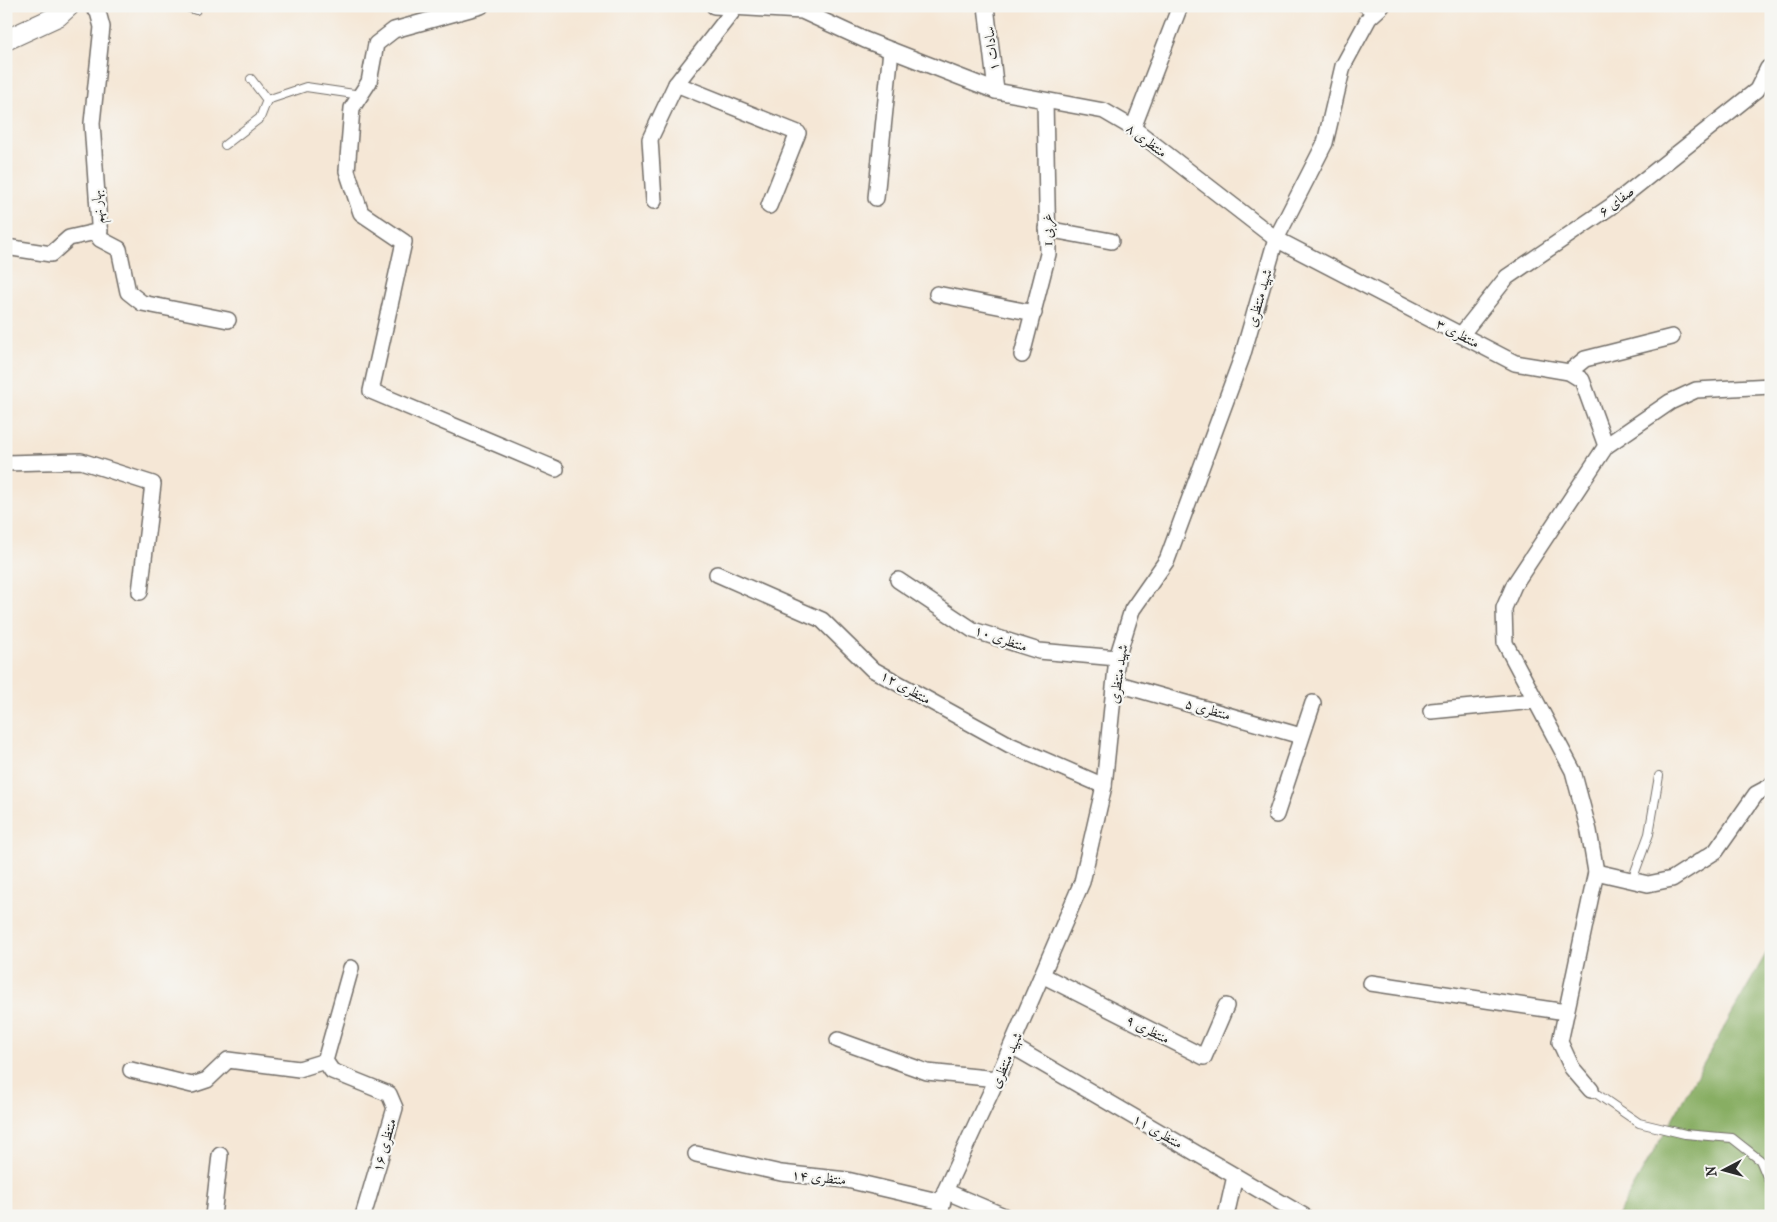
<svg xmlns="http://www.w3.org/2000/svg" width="1777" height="1222" viewBox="0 0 1777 1222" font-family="'IM FELL French Canon',Amiri,serif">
<rect width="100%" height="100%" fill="#f6f6f2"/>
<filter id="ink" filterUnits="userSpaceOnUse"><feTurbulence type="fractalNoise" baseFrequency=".02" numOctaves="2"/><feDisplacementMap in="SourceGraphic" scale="10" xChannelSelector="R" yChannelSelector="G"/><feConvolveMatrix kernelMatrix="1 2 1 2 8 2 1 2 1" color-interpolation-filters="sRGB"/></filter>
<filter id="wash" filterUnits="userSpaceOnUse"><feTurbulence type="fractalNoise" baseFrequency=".0096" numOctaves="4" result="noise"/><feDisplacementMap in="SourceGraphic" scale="20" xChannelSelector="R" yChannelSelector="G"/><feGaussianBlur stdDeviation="1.12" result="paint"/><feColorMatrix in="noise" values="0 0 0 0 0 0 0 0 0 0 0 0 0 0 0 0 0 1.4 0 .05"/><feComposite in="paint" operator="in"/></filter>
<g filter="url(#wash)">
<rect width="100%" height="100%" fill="#f5e7d6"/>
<polygon fill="#88ae63" stroke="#5a6c47" points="1771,945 1771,1216 1617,1216"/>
</g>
<g filter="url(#ink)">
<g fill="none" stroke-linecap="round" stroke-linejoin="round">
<defs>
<g id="service">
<polyline points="184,6 196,10"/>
<polyline points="1360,6 1374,14"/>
<polyline points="251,79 267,100 306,87 361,95"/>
<polyline points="225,145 260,118 267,100"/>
<polyline points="1632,880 1649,834 1659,776"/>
<polyline points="1591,1090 1639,1123 1685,1134 1732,1138 1760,1160 1771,1186"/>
</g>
<g id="minor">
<polyline points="92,6 98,12 102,27 92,123 100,239 119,249 128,292 142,303 228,320"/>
<polyline points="481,6 394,30 376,44 369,82 352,108 347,171 361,213 404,242 371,391 556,469"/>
<polyline points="714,6 802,11 865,40 996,91 1104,111 1133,128 1276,239 1515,363 1569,372 1582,380 1606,446"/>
<polyline points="986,6 996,91"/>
<polyline points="676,84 798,133 769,206"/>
<polyline points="1133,128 1180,6"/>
<polyline points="876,198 891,50"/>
<polyline points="654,201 650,139 676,84 736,7"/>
<polyline points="1047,229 1111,241"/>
<polyline points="6,247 51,254 69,238 100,231"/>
<polyline points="937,294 1034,313"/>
<polyline points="1461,335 1507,277 1610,207 1757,90 1768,68 1771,67"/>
<polyline points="1022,355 1048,254 1045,101"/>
<polyline points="1569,372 1585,359 1672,337"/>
<polyline points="6,463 81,461 153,484 140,592"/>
<polyline points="717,574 822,620 872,669 1010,745 1104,786"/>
<polyline points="898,580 973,630 1039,651 1117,658"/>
<polyline points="1115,683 1301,736"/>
<polyline points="1431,711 1535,701"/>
<polyline points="1276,815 1313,703"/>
<polyline points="1596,872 1648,884 1672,879 1716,851 1756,794 1771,786"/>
<polyline points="351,968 325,1061 332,1071 389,1094 395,1108 363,1216"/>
<polyline points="1042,975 1204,1057 1226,1006"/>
<polyline points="1371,983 1566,1012"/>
<polyline points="838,1040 927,1072 997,1079"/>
<polyline points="1012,1046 1304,1216"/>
<polyline points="131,1070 192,1085 207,1080 228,1060 299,1069 325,1061"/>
<polyline points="1591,1090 1572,1068 1560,1042 1596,872 1589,831 1573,771 1505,643 1504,608 1514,585 1606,446 1670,402 1696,390 1771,386"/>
<polyline points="696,1154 781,1173 847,1180 942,1202"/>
<polyline points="945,1191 1004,1216"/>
<polyline points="213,1216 220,1155"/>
<polyline points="940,1216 945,1191 997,1079 1082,882 1104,786 1117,658 1132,610 1167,560 1242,357 1276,239 1325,143 1343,66 1369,18 1382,6"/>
<polyline points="1226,1216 1235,1176"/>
</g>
<polyline id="tertiary" points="6,40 58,16 69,6"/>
</defs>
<use href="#service" stroke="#726d67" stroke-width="10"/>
<use href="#minor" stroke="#726d67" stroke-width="18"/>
<use href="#tertiary" stroke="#726d67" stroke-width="22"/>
<use href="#service" stroke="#fff" stroke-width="8"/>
<use href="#minor" stroke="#fff" stroke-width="15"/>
<use href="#tertiary" stroke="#fff" stroke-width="20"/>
</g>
</g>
<g text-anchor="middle" stroke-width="4.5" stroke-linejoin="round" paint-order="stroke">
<g font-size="14" fill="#2b2b2b" stroke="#f6f6f2">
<text transform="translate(991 49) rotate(-97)" y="5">سادات ۱</text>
<text transform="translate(1147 140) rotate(37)" y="5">منتظری ۸</text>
<text transform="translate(1616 201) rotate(-37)" y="5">صفای ۶</text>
<text transform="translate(97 207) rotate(-95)" y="5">بهار نهم</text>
<text transform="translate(1047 230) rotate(-91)" y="5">غربی 1</text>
<text transform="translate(1259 298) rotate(-74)" y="5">شهید منتظری</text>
<text transform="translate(1458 333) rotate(28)" y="5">منتظری ۳</text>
<text transform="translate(1001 638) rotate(19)" y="5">منتظری ۱۰</text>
<text transform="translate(1118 674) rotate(-81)" y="5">شهید منتظری</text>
<text transform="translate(906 687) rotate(29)" y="5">منتظری ۱۲</text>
<text transform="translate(1208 709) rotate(16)" y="5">منتظری ۵</text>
<text transform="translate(1148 1029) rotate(27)" y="5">منتظری ۹</text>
<text transform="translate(1006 1060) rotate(-66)" y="5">شهید منتظری</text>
<text transform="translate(1158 1131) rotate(30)" y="5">منتظری ۱۱</text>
<text transform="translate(384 1145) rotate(-74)" y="5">منتظری ۱۶</text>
<text transform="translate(819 1177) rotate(6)" y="5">منتظری ۱۴</text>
</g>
</g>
<rect width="1777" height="1222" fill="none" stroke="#f6f6f2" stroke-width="25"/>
<g transform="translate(1724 1170) rotate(264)" stroke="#f6f6f2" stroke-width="4" paint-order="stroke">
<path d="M0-4L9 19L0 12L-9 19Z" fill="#2b2b2b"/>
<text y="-8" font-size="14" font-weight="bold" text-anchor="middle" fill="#2b2b2b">N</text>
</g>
</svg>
